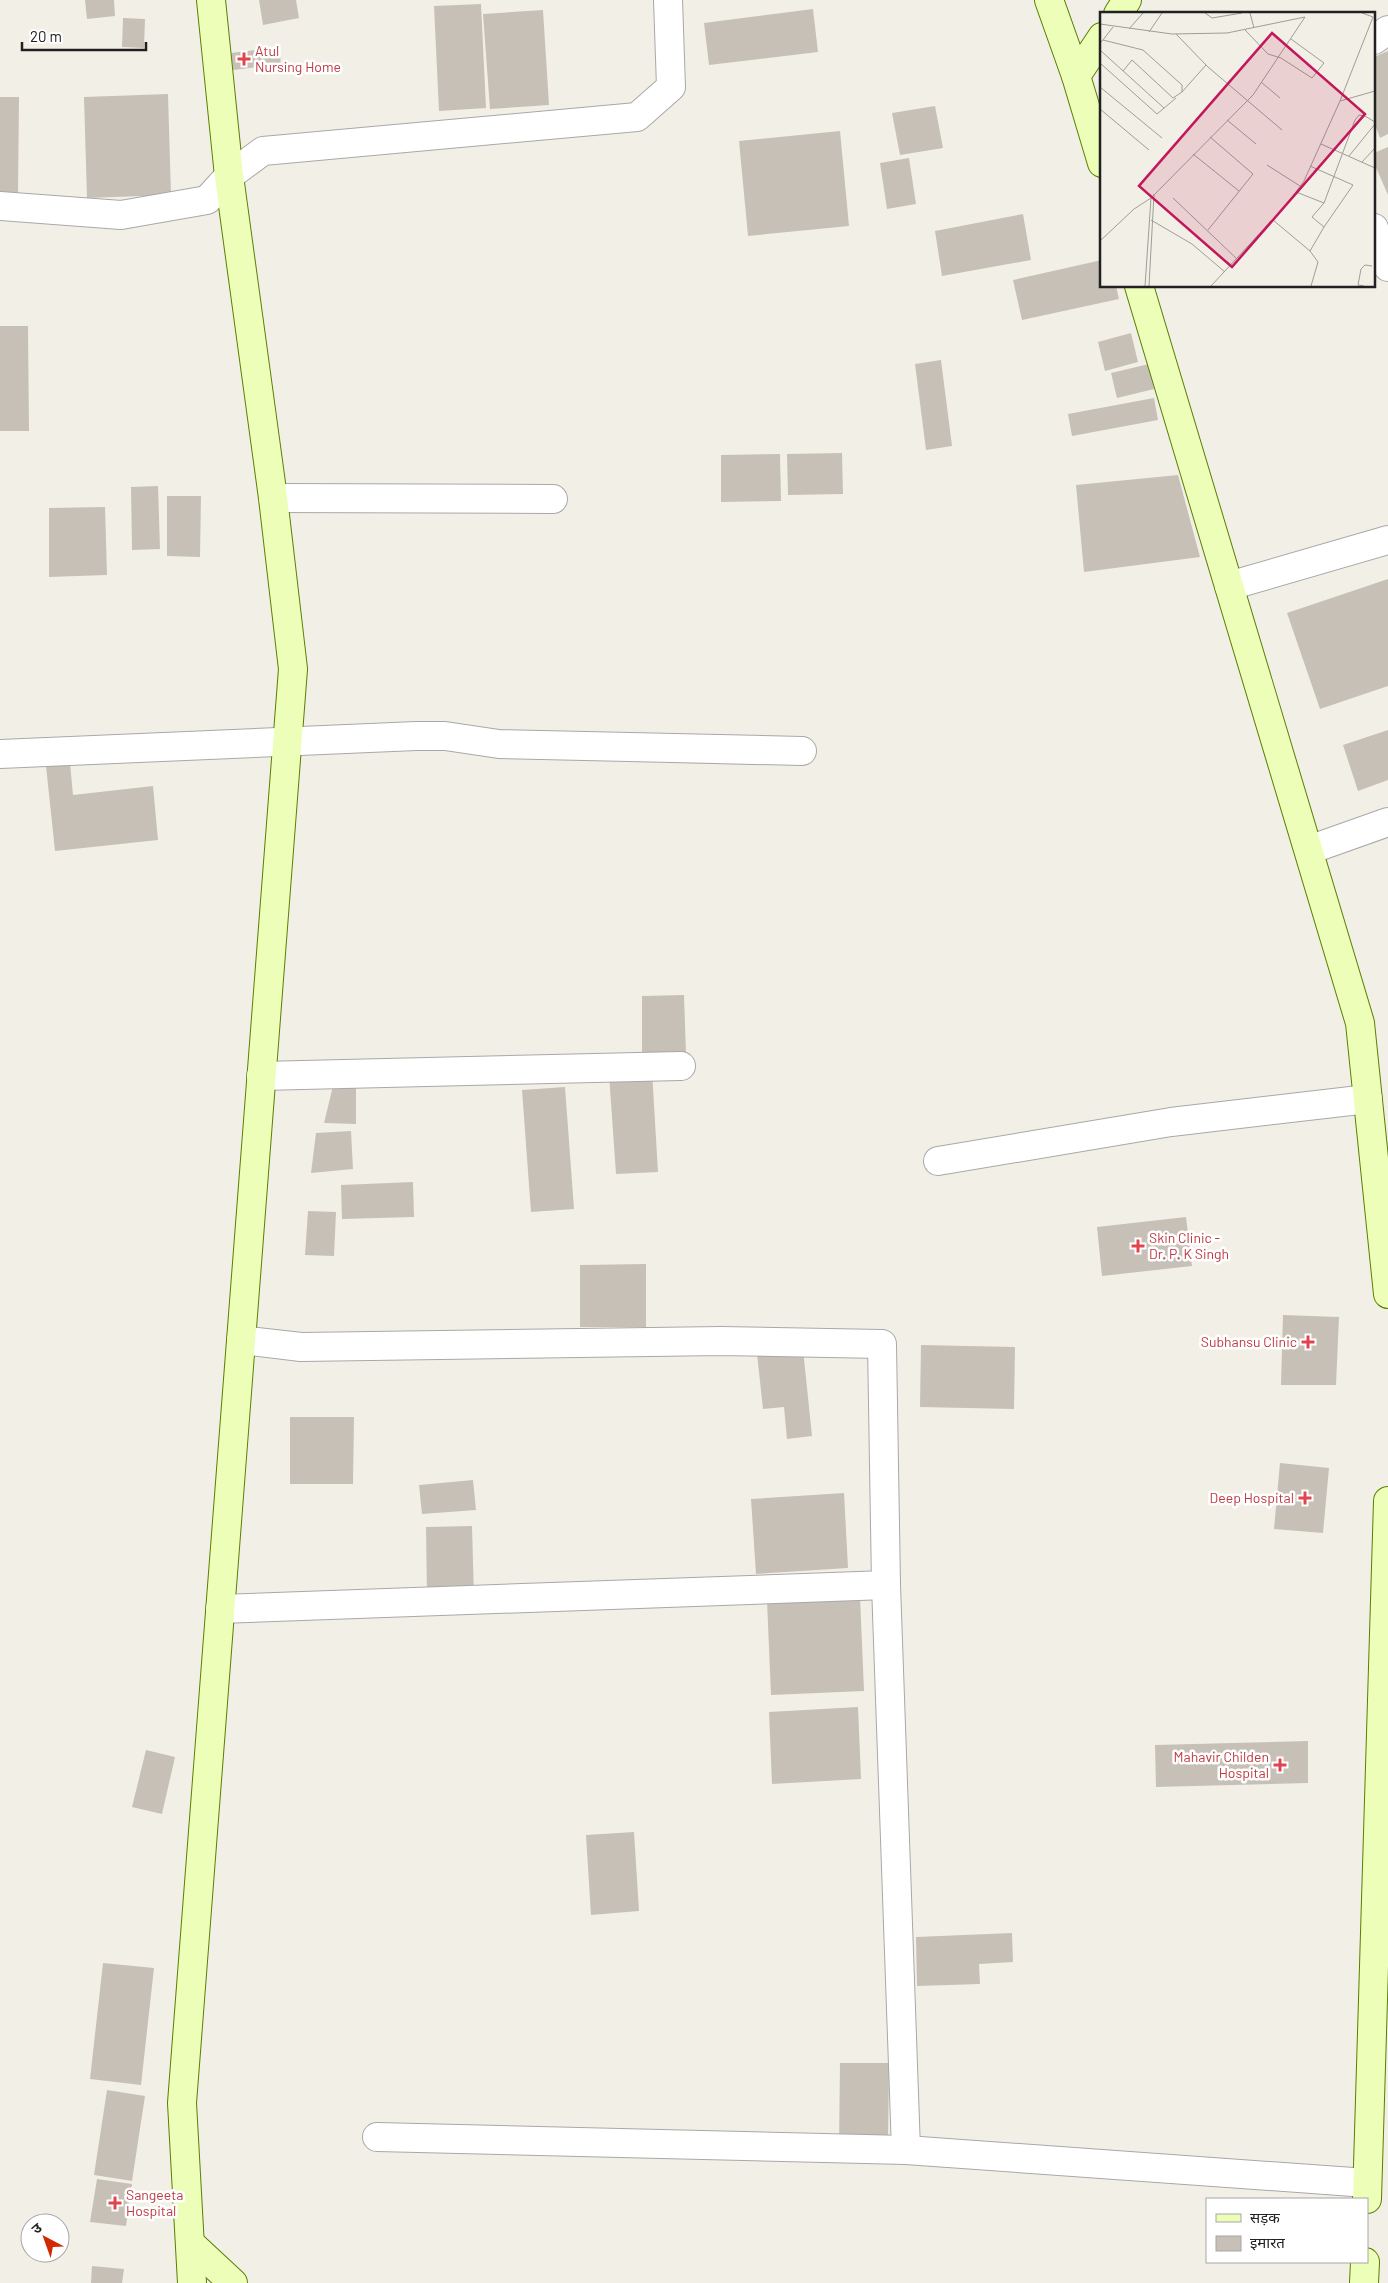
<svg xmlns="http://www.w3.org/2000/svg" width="1388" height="2283" viewBox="0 0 1388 2283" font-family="Barlow,'Noto Sans Devanagari',sans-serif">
<rect width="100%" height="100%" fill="#f2f0e6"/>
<g fill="#c7c0b6">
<polygon points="85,0 114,0 115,16 87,19"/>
<polygon points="259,0 296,0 299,18 263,25"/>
<polygon points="481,4 486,108 439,111 434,6"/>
<polygon points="813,9 818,52 709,65 704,23"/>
<polygon points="543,10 549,105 490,109 483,14"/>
<polygon points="123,18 145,19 144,48 122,47"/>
<polygon points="279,47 281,64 233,70 231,53"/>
<polygon points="1388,51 1388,134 1380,138 1374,122 1374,57"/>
<polygon points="168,94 171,195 87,198 84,97"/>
<polygon points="0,97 19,97 18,196 0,196"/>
<polygon points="935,106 943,148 900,155 892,113"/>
<polygon points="840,131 849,226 748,236 739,141"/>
<polygon points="1388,147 1388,195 1374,163 1374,153"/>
<polygon points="909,158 916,204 887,209 880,163"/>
<polygon points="1023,214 1031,260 942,276 935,231"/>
<polygon points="1102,260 1102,286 1116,286 1119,299 1022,320 1013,280"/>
<polygon points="0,326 28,326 29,431 0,431"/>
<polygon points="1131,333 1138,362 1105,371 1098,342"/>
<polygon points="941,360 952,446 926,450 915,364"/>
<polygon points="1149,364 1154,389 1117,398 1111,373"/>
<polygon points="1154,398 1158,420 1072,436 1068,414"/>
<polygon points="842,453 843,494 788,495 787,454"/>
<polygon points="780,454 781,501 721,502 721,455"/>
<polygon points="1178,475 1200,557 1084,572 1076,485"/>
<polygon points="158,486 160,549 132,550 131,487"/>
<polygon points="167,496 201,496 200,557 167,556"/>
<polygon points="105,507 107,575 49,577 49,508"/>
<polygon points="1388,579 1388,686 1320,709 1287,613"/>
<polygon points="1388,730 1388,780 1358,791 1343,745"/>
<polygon points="70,763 73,795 153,786 158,840 55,851 46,766"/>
<polygon points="684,995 686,1054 642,1055 642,996"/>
<polygon points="652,1071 658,1172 616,1174 609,1074"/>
<polygon points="356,1080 356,1124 324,1123 334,1082"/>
<polygon points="565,1087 574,1209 531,1212 522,1090"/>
<polygon points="351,1131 353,1169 311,1173 316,1133"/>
<polygon points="413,1182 414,1217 342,1219 341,1185"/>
<polygon points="308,1211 336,1212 334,1256 305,1255"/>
<polygon points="1186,1217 1192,1266 1102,1276 1097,1227"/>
<polygon points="646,1264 646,1327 580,1327 580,1265"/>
<polygon points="1283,1315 1339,1317 1336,1385 1281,1385"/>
<polygon points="921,1345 1015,1347 1014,1409 920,1407"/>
<polygon points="803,1349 812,1436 787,1439 784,1407 763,1409 757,1354"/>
<polygon points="290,1417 354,1417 353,1484 290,1484"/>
<polygon points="1280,1463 1329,1468 1323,1533 1274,1529"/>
<polygon points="473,1480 476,1510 422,1514 419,1485"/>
<polygon points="844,1493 848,1568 756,1574 751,1499"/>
<polygon points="472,1526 474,1598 427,1599 426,1527"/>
<polygon points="860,1597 864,1691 771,1695 767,1601"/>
<polygon points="858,1707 861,1779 772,1784 769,1712"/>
<polygon points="1308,1741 1308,1783 1156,1787 1155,1745"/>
<polygon points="146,1750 175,1757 162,1814 132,1807"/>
<polygon points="634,1832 639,1911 591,1915 586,1835"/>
<polygon points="1012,1933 1013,1962 979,1964 980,1984 917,1986 916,1937"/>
<polygon points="103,1963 154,1968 141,2085 90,2079"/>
<polygon points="840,2063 889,2063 888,2145 839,2145"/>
<polygon points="107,2090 145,2096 132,2181 94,2175"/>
<polygon points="97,2179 132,2184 126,2226 90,2222"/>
<polygon points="92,2266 124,2269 122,2283 91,2283"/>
</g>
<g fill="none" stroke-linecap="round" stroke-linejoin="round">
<defs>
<g id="street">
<polyline points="1374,40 1388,30"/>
<polyline points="0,206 121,215 207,200 229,176 263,151 637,117 671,87 668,0"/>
<polyline points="1374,228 1388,267"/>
<polyline points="273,498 553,499"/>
<polyline points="1229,586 1388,540"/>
<polyline points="0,754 416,736 445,736 499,744 802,751"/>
<polyline points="1309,850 1388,822"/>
<polyline points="261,1076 681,1066"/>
<polyline points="938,1161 1171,1122 1368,1099"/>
<polyline points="241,1340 301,1347 721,1341 882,1344 886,1585 906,2150"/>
<polyline points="220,1609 886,1585"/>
<polyline points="377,2137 906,2150 1367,2183"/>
</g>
<g id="secondary">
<polyline points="1049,0 1076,76"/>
<polyline points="1118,14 1127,0"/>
<polyline points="1102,37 1076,76 1102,163"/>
<polyline points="1139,286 1360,1023 1388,1294"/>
<polyline points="1367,2199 1388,1501"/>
<polyline points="190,2243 233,2283"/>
<polyline points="192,2283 182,2103 293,669 273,498 229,176 211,0"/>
<polyline points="1364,2283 1365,2262"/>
</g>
</defs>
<use href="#street" stroke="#a8a8a8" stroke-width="30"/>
<use href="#secondary" stroke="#597f00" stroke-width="30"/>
<use href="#street" stroke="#fff" stroke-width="28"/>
<use href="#secondary" stroke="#edfeb8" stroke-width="28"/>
</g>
<g fill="#e0444e" stroke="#fff" stroke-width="2">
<path d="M241.5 51.5h5v5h5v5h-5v5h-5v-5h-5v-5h5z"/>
<path d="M1135.5 1238.5h5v5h5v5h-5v5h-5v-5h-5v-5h5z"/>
<path d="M1305.5 1334.5h5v5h5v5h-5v5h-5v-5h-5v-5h5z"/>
<path d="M1302.5 1490.5h5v5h5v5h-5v5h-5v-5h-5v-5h5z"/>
<path d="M1277.5 1757.5h5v5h5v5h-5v5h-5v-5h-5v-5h5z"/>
<path d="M112.5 2195.5h5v5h5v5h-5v5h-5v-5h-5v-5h5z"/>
</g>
<g text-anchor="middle" stroke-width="5" stroke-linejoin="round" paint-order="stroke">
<g font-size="14" fill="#be3a42" stroke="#fff" text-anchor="start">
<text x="255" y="56">Atul<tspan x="255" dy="16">Nursing Home</tspan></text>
<text x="1149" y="1243">Skin Clinic -<tspan x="1149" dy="16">Dr. P. K Singh</tspan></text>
<text x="1297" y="1347" text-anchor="end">Subhansu Clinic</text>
<text x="1294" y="1503" text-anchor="end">Deep Hospital</text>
<text x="1269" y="1762" text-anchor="end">Mahavir Childen<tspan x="1269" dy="16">Hospital</tspan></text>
<text x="126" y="2200">Sangeeta<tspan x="126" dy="16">Hospital</tspan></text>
</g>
</g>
<g transform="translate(1100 12)">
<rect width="275" height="275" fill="#f2f0e6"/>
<path fill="none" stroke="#9e9d97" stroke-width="1" d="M 105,1 L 112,6 L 142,1M 150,1 L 154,16M 0,12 L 72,22 L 127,21 L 205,5M 29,17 L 43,1M 145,18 L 168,42 L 181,46 L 212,66 L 224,51 L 191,27M 49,20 L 62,1M 76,22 L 108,55 L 182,118M 3,28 L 13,15M 0,31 L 3,28 L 43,38 L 82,73 L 82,80 L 73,86 L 32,48 L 23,59M 0,38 L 64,96M 0,51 L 57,102 L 76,86M 161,70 L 180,86M 0,75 L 62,126M 82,80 L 106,53M 240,89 L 273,5 L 262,1M 0,97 L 49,138M 127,108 L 156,132M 221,132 L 275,156M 93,142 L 139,179M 249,144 L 275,112M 262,150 L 275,136M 167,153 L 200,174M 210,154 L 253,173 L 224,215M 196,180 L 224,191 L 212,205 L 224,215 L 210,239 L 218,250 L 211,274M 73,186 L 137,247M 224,191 L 255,108 L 259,103 L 265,104 L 275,110M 51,208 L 92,232 L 125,260M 173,208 L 210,239M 108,218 L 153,162 L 110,125M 0,229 L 34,197 L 51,186 L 153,83 L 205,5M 45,274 L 51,186M 49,274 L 54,182M 111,274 L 187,192 L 204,169 L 240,89 L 275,79M 264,274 L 258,273 L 261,257 L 265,253 L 272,254"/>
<path fill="#c2185b" fill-opacity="0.15" stroke="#c2185b" stroke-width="2.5" d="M 172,21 L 265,102 L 132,255 L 39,174 Z"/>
<rect width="275" height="275" fill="none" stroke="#212121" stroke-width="2.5"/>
</g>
<rect x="1206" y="2198" width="162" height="65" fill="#ffffff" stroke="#a6a6a6"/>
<rect x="1216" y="2214" width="25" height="8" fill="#edfeb8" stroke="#a6a6a6"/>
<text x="1250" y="2223" font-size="15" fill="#212121">सड़क</text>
<rect x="1216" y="2236" width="25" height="15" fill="#c7c0b6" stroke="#a6a6a6"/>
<text x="1250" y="2248" font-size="15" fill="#212121">इमारत</text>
<g transform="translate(45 2238) rotate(319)"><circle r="24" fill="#ffffff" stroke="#a6a6a6"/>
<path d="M0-4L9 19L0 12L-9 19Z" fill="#d12900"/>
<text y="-8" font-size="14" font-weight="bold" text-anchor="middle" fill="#212121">उ</text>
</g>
<path d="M22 42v8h124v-8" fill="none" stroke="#212121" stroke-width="2.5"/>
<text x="30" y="42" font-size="15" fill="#212121" stroke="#ffffff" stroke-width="4" paint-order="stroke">20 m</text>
</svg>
